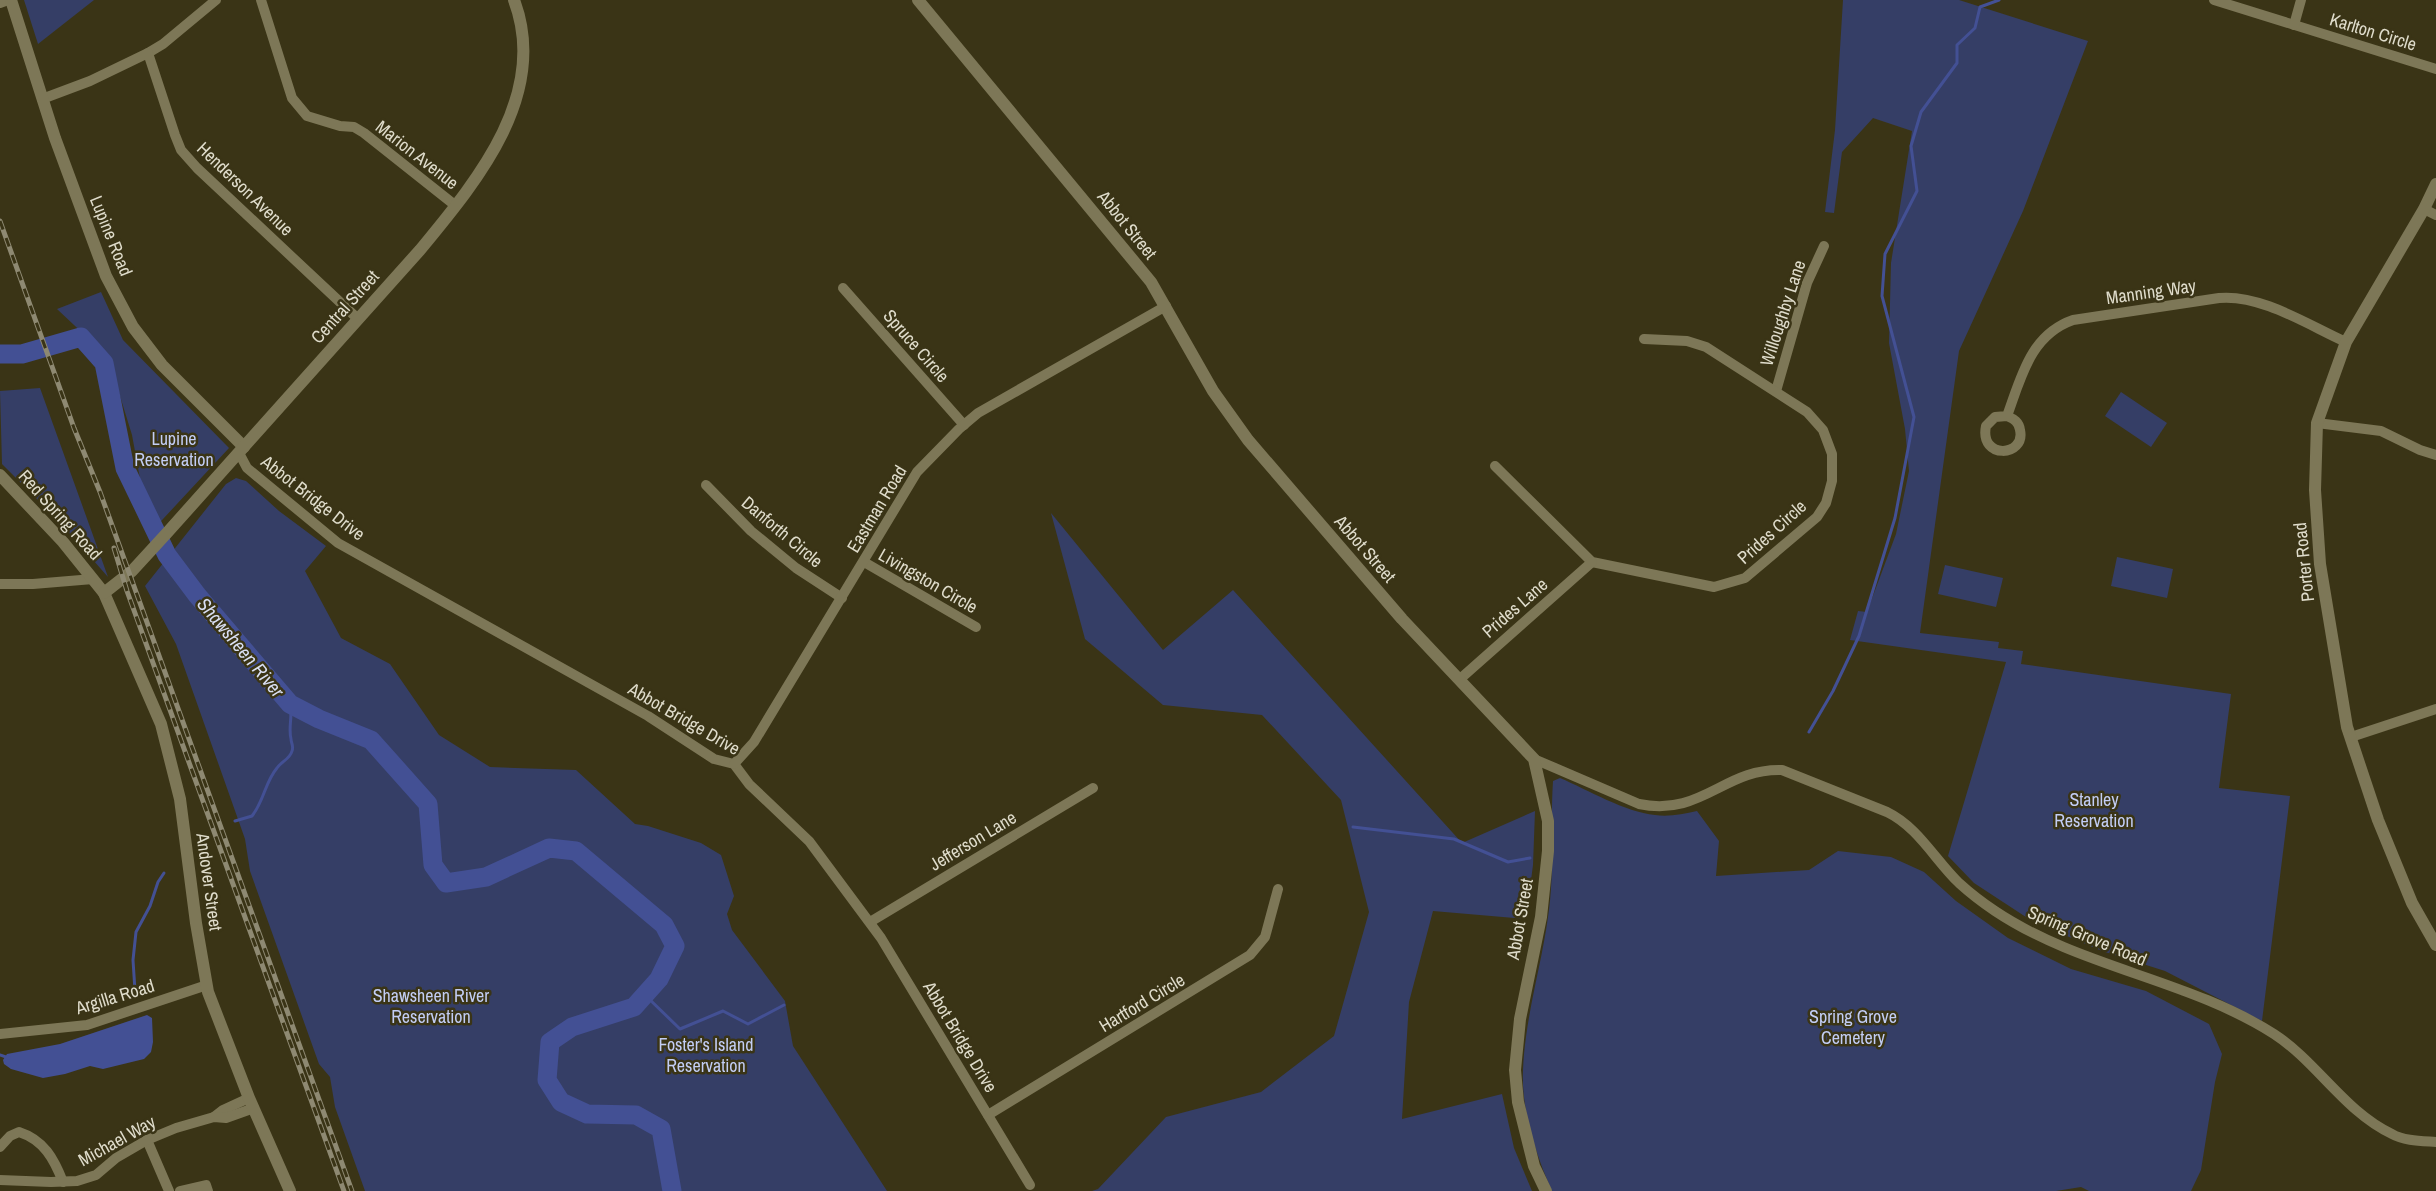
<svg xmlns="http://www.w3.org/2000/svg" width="2436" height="1191" viewBox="0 0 2436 1191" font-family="'Archivo Narrow',sans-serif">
<rect width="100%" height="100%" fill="#3a3416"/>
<g fill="#353e66">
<polygon points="24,0 94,0 38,44"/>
<polygon points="1843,0 1959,0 2088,41 2023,211 1959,351 1920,633 1999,642 1998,648 2023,651 2021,664 2231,694 2219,788 2290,796 2262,1021 2165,971 2102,951 2032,921 1974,883 1948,856 2006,662 1850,640 1858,611 1867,612 1896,534 1909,471 1905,429 1889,343 1891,263 1912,131 1873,118 1842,152 1834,213 1825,212 1835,130"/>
<polygon points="101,292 123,340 229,448 150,533 132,435 108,357 57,309"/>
<polygon points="40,388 108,577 57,519 2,464 0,391"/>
<polygon points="2121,392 2167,423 2151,447 2105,416"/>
<polygon points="236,478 246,481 279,511 326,546 305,571 341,638 390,664 439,735 490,767 576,770 635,824 648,826 701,843 721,855 734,896 727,914 732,930 785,1001 793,1046 887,1191 365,1191 335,1107 330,1077 319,1064 250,871 245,839 176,644 145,586 226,484"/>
<polygon points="1051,513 1163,650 1233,590 1462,843 1535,811 1533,865 1526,919 1433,911 1409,1002 1402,1119 1502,1094 1514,1148 1532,1191 1092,1191 1098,1189 1166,1117 1261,1092 1334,1036 1369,912 1341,800 1262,715 1163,705 1085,639"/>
<polygon points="2117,557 2173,569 2167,598 2111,586"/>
<polygon points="1945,565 2003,578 1996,607 1938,594"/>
<path d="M 1560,778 C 1588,790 1625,812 1655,815 C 1669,817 1683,814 1697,811 L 1719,841 L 1716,876 L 1809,870 L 1838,851 L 1891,857 L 1924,872 L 1956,901 L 2008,938 L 2071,969 L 2146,991 L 2209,1024 L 2222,1054 L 2215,1082 L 2201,1170 L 2191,1191 L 2089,1191 L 2081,1187 L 2056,1191 L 1552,1191 C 1536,1155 1521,1110 1523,1070 C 1525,1018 1541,968 1548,917 C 1555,871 1550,826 1553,781 Z"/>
</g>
<polygon fill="#435094" points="147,1015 152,1018 153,1042 151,1052 144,1059 103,1069 90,1066 65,1074 43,1078 11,1069 4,1064 3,1060 7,1054 60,1044"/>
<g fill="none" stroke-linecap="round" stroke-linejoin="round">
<g stroke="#435094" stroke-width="3">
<polyline points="1809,732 1833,691 1859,636 1895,518 1914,417 1882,296 1885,254 1917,191 1911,146 1921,112 1957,63 1957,45 1975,28 1980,7 1999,0"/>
<path d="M 235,821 L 252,816 C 264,801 265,782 277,768 C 282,761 290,759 292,751 C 294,746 291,743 291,739 C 288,727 293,717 290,704"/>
<polyline points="1353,827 1454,839 1508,862 1530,858"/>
<polyline points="135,991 133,960 136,932 150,906 158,882 164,873"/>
<polyline points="645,995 680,1029 723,1011 748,1024 784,1005"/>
<polyline points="0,1055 9,1058"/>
</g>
<polyline stroke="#435094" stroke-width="19" points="0,354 22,354 81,337 104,363 125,468 167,555 197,595 290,704 319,719 371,740 428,804 433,865 446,883 486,877 549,848 576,851 664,925 675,946 659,979 634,1007 572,1027 550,1042 547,1080 561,1102 587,1114 636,1115 661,1129 672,1191"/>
<g stroke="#7d7757" stroke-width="10">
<polyline points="261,0 292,98 307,116 340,126 354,127 364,133 456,206"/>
<polyline points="2214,0 2436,69"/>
<polyline points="0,3 8,0"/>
<polyline points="2294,25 2301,0"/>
<polyline points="148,53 163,44 216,0"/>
<polyline points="42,99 90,81 148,53 175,135 181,150 197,168 358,319"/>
<polyline points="2424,209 2436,215"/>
<polyline points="843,288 964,425"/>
<polyline points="1776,391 1807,283 1824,246"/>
<path d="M 2007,416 C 2014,419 2019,422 2020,430 C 2026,457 1979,460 1986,426 L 1995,417 L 2007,416 C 2021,378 2030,335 2073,320 L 2219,298 C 2261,294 2308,325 2346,342"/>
<polyline points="2317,423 2381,431 2420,450 2436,455"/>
<polyline points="239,453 247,468 338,543 648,716 714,759 734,764 749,784 809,841 881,938 1030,1185"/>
<polyline points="1495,466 1592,562 1714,587 1745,578 1817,517 1826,503 1832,481 1832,454 1823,430 1807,412 1706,347 1687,341 1644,339"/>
<polyline points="706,485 751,531 796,568 842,598"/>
<polyline points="864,562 976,627"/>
<polyline points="0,584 33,584 93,579"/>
<polyline points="1460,679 1592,562"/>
<polyline points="2351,737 2436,709"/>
<path d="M 1534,759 L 1639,804 C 1702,817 1724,768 1782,770 L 1887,812 C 1918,827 1935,860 1959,883 C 1970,893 1983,903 1995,911 C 2080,968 2188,979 2274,1034 C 2317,1062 2345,1112 2392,1134 C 2404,1141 2422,1141 2436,1142"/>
<polyline points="734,764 754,742 917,472 959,429 978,413 1166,306"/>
<polyline points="870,922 1093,788"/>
<polyline points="0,1034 87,1025 207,985"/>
<polyline points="988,1115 1250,955 1265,937 1278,889"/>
<polyline points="214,1117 223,1110 249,1098"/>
<polyline points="147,1140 169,1191"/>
<path d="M 0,1147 L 10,1136 L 19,1132 C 44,1140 54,1159 63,1182"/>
<polyline points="0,1180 51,1182 77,1181 96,1175 116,1158 147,1140 176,1128 214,1117 226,1118 254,1108"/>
<polyline points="180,1191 206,1185 208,1191"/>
</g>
<g stroke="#7d7757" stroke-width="12">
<polyline points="11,0 55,138 106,276 133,327 162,365 244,447"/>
<polyline points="918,0 1151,282 1213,391 1248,440 1402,619 1534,759 1548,821 1548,851 1541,917 1520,1019 1515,1070 1518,1102 1534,1166 1546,1191"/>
<polyline points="2436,184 2424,209 2346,342 2317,423 2315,490 2320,564 2347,727 2378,820 2412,903 2436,945"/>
</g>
<g stroke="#7d7757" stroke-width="12">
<polyline points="0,475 63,542 104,593 161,724 180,799 196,923 208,992 249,1098 290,1191"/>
<path d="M 104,593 L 132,571 L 166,534 L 420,250 C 476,182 550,95 514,0"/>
</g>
<defs>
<g id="rail">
<polyline points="0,221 74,428 100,492 352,1191"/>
<polyline points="114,548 127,591 344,1191"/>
</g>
</defs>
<use href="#rail" stroke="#8e8972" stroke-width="5"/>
<use href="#rail" stroke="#3a3416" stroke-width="3" stroke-dasharray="9" stroke-linecap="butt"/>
</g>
<g text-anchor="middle" stroke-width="5" stroke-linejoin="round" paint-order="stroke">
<g font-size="18" fill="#dfdccb" stroke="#3a3416">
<text transform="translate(2373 32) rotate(17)" y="6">Karlton Circle</text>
<text transform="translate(417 155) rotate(38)" y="6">Marion Avenue</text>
<text transform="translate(245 189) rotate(44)" y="6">Henderson Avenue</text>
<text transform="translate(1127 225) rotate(51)" y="6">Abbot Street</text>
<text transform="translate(111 236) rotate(68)" y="6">Lupine Road</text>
<text transform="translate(2151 292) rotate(-8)" y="6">Manning Way</text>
<text transform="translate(345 307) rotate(-48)" y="6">Central Street</text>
<text transform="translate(1783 313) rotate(-72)" y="6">Willoughby Lane</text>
<text transform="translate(916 346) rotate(49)" y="6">Spruce Circle</text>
<text transform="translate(313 498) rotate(38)" y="6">Abbot Bridge Drive</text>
<text transform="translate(877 509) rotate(-59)" y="6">Eastman Road</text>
<text transform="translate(60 515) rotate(48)" y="6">Red Spring Road</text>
<text transform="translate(782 532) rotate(40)" y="6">Danforth Circle</text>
<text transform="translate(1772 532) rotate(-42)" y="6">Prides Circle</text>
<text transform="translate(1365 549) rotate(49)" y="6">Abbot Street</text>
<text transform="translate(2304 562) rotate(-96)" y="6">Porter Road</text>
<text transform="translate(928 581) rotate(30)" y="6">Livingston Circle</text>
<text transform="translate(1515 608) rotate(-41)" y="6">Prides Lane</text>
<text transform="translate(684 719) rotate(30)" y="6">Abbot Bridge Drive</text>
<text transform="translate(973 841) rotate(-31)" y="6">Jefferson Lane</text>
<text transform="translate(209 882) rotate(82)" y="6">Andover Street</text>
<text transform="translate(1520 919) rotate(-80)" y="6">Abbot Street</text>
<text transform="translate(2087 936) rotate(23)" y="6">Spring Grove Road</text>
<text transform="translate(115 997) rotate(-17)" y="6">Argilla Road</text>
<text transform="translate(1142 1003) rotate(-31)" y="6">Hartford Circle</text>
<text transform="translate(960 1037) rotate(59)" y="6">Abbot Bridge Drive</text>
<text transform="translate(117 1141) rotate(-29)" y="6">Michael Way</text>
</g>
<g font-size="18" fill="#c2cdf5" stroke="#3a3416">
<text x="174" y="445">Lupine<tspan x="174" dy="21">Reservation</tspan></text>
<text x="2094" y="806">Stanley<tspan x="2094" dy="21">Reservation</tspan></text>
<text x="431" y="1002">Shawsheen River<tspan x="431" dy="21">Reservation</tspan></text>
<text x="1853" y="1023">Spring Grove<tspan x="1853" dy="21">Cemetery</tspan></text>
<text x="706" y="1051">Foster's Island<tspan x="706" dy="21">Reservation</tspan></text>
</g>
<g font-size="19" font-style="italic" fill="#d9dff3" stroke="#3a3416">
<text transform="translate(241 647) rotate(50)" y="7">Shawsheen River</text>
</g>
</g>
</svg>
